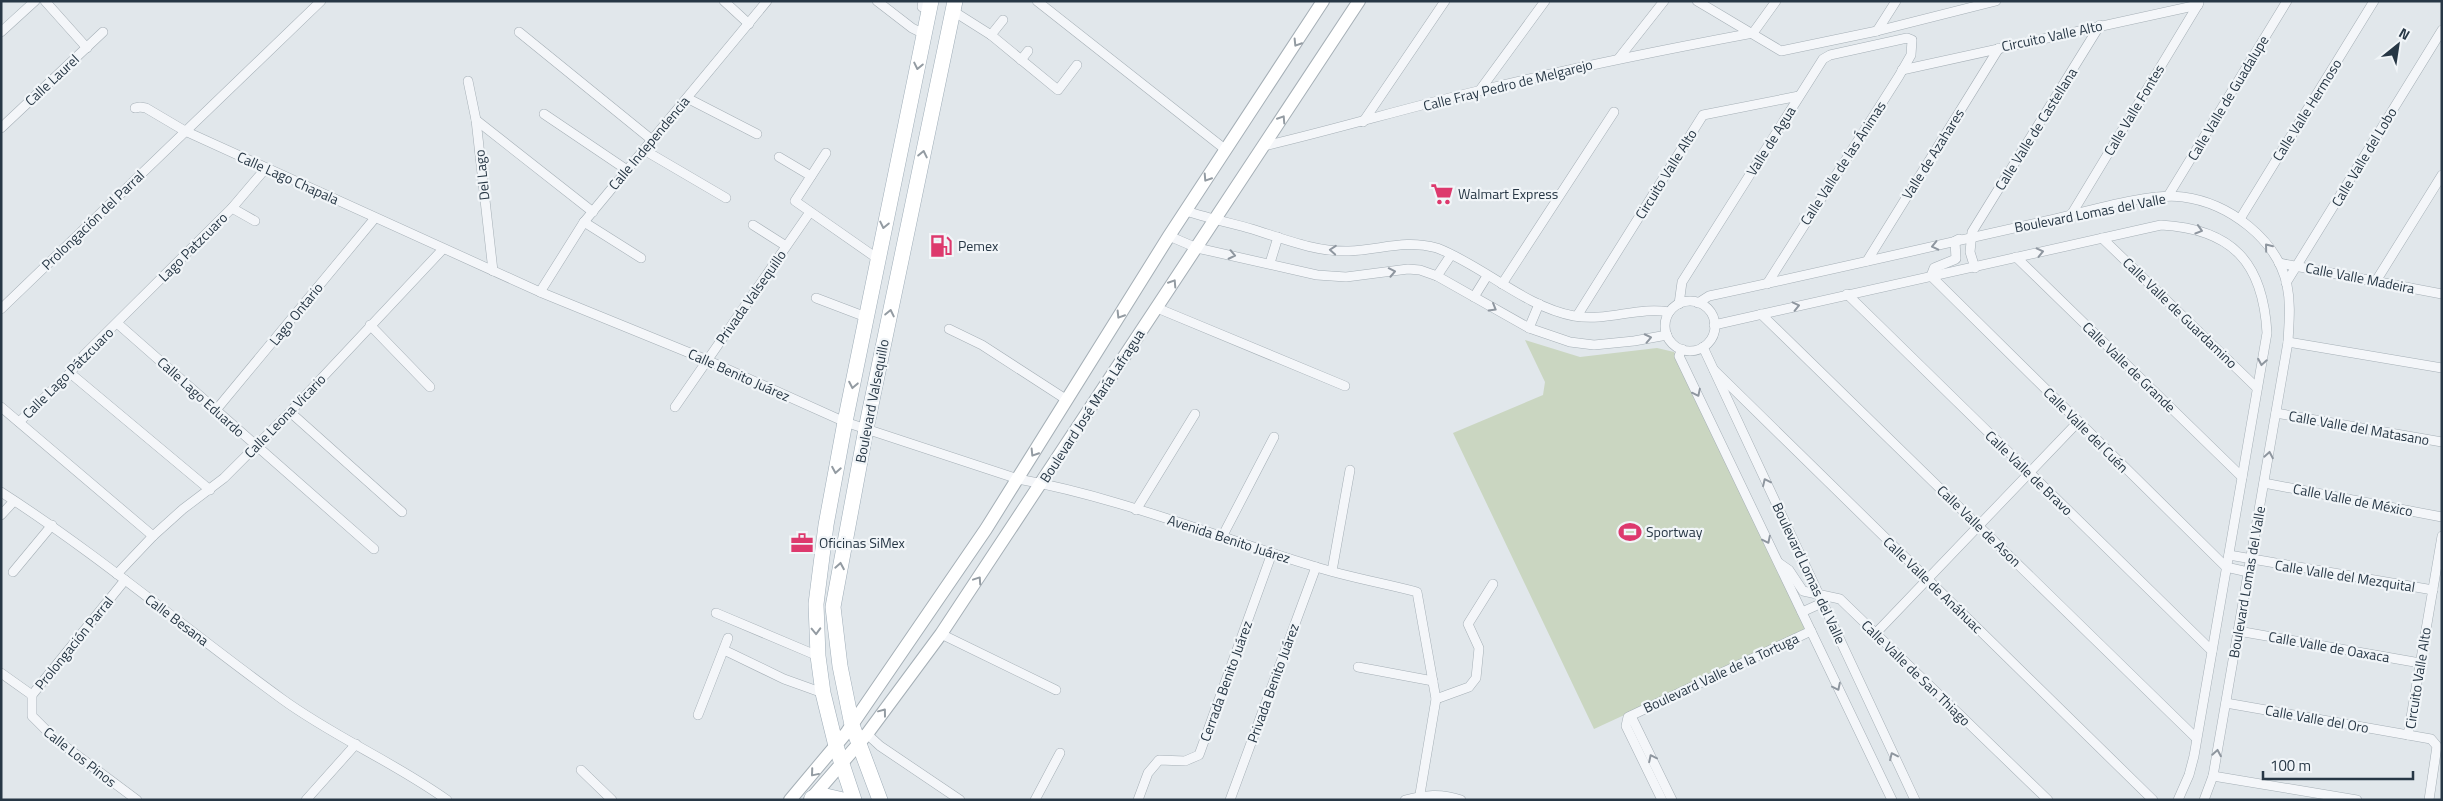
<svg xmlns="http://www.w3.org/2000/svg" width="2443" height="801" viewBox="0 0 2443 801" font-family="'Titillium Web',sans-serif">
<rect width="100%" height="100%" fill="#e1e7eb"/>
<polygon fill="#cad6c1" points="1525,340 1580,357 1657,348 1674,352 1685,370 1806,631 1594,729 1453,433 1543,395 1545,382"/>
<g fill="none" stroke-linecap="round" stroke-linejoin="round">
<defs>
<g id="minor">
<polyline points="45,1 87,48"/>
<polyline points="724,1 749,24"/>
<polyline points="877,1 912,28 924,34"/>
<polyline points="1037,1 1226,150"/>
<polyline points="1697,1 1781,51 1877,31 1996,1"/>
<polyline points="922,7 923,1"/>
<polyline points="953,11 991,35 1058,90 1077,65"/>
<polyline points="1877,31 1896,1"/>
<polyline points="1,32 35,1"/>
<polyline points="519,32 652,140"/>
<polyline points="1753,33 1776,1"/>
<polyline points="991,35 1003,20"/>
<polyline points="1619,58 1664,1"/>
<polyline points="1021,60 1028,51"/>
<polyline points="1902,70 2198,5"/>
<polyline points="468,81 476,120 493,271"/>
<polyline points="1480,90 1545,1"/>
<polyline points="687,98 757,134"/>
<path d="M 135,108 L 140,107 L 146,108 L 185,131 L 540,292 L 707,360 L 845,422 L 1018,479 C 1118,497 1216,537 1313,566 C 1347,577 1383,583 1417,592 L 1436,699 L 1419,800"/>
<polyline points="544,114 627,170"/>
<polyline points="476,120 593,212"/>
<polyline points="1363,122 1445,1"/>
<polyline points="1,128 103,32"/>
<path d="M 1264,146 C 1337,129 1409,107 1482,90 C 1572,68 1662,50 1753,33"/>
<polyline points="644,150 726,198"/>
<polyline points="826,153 795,201 878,259"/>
<polyline points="779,157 811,176"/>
<polyline points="2168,196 2287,1"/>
<polyline points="232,208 255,221"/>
<path d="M 1186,211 C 1208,218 1230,223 1252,229 C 1284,239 1316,252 1349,251 C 1381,250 1404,239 1437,248 C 1484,266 1523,306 1574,316 C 1607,322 1639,306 1669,312"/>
<polyline points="2071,215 2199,3"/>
<polyline points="2240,219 2374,1"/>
<polyline points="584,222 641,258"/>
<polyline points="753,225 786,246"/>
<polyline points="1169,236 1197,248 1317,275 1346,277 1408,269 1420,270 1437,276 1529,328 1570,342 1594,345 1634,341 1667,335"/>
<polyline points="2102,238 2257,388"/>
<polyline points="1959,239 1955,241 1956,259 1934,268 1931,276 2226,567 2248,572"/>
<polyline points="2016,257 2242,477"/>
<polyline points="1867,261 1999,48"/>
<polyline points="1270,263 1278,237"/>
<polyline points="2279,263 2442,294"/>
<polyline points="1975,268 1970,252 1972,232 2100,25"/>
<polyline points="1437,276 1451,255"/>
<polyline points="2376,281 2442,175"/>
<polyline points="2286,283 2442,30"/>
<polyline points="1502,284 1614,112"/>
<polyline points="540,292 584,222 767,1"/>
<polyline points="1847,294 2212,651"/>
<polyline points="1474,297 1487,276"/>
<polyline points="816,298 866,317"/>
<circle cx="1690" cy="326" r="25"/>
<path d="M 1698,303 L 1709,296 C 1822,272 1934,246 2046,221 C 2082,213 2149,192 2183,197 C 2229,203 2277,239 2287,285 C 2291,304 2289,322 2288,342 L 2213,776 L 2204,800"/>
<polyline points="1679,304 1682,282 1823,59 1830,55 1907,38 1912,40 1911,55 1899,76 1767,284"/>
<polyline points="1157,308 1345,386"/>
<polyline points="1,309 321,1"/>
<polyline points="1761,314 2196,738"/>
<polyline points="1577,316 1703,115 1799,96"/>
<polyline points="117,323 374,549"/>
<polyline points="370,325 430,387"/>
<path d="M 1714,325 L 2161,225 C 2232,229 2263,262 2267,333 L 2194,756 L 2189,775 L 2178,800"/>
<polyline points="1529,328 1539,304"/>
<polyline points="949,329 982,345 1067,400"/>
<polyline points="2288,342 2442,368"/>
<polyline points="1703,347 1915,800"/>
<polyline points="1682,349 1679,356 1892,800"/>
<polyline points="1714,370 2153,800"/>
<polyline points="70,373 210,490"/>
<polyline points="1,407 153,536"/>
<polyline points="675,407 810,212"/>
<polyline points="216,410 375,218"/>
<polyline points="290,412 402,512"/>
<polyline points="2276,413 2442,442"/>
<polyline points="19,422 70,373 84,355 232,208 266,168"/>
<polyline points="2264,483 2442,517"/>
<path d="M 1,492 C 99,555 188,631 282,699 C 334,737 394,762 447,800"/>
<polyline points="1136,510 1195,414"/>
<polyline points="1,515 14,501"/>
<polyline points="1222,537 1274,437"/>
<polyline points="2229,555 2433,590"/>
<polyline points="1779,563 1789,570 1803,591 1840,599 2048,800"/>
<polyline points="1332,571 1350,470"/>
<polyline points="13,572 52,525"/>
<polyline points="117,574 153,536 183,509 224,478 290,412 443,249"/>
<polyline points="125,580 32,695 32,716 54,738 137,800"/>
<polyline points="1802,612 1822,603"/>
<polyline points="716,613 818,656"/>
<polyline points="2238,631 2420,663"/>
<polyline points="941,634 1056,690"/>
<polyline points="1875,634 2078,422"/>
<polyline points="724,650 784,679 823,693"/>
<polyline points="1358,667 1433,681"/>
<polyline points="1,673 32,695"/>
<polyline points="1436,699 1469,687 1476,678 1479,648 1468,624 1493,584"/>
<polyline points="2226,703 2431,739 2437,746 2429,800"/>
<polyline points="698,715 728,638"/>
<polyline points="1631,716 1672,800"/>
<polyline points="867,734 880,746 960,800"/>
<polyline points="2408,735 2442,536"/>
<polyline points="581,770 612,800"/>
<polyline points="2213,776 2357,800"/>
<polyline points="306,800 356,744"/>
<polyline points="1035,800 1060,753"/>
<polyline points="1138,800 1148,773 1159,760 1185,761 1199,755 1272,553"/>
<polyline points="1230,800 1316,567"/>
<path d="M 1405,800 C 1425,795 1441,793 1461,800"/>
<polyline points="1662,800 1626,726 1628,717 1811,631"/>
</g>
<g id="secondary">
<polyline points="790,800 847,732 986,529 1169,236 1323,1"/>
<polyline points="810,800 867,734 941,634 1359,1"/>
</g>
<g id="primary">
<polyline points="812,798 826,796 843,800"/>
<polyline points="854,800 836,746 823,693 818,656 816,604 826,525 845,422 931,1"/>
<polyline points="880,800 852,725 840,666 833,607 866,429 955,1"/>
</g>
</defs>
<use href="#minor" stroke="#a5afb6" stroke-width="10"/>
<use href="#secondary" stroke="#a5afb6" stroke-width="14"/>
<use href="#primary" stroke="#9fadb8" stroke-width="16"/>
<use href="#minor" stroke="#f4f6f9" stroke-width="9"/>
<use href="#secondary" stroke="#fff" stroke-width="12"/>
<use href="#primary" stroke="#fff" stroke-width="15"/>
</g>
<defs><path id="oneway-chevron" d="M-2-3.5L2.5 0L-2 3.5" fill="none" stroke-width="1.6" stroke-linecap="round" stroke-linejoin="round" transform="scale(1.25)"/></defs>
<g stroke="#939ba2">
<use href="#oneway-chevron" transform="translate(1297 43) rotate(122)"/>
<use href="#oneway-chevron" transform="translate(918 66) rotate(102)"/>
<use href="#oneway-chevron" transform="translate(1282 119) rotate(-57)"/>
<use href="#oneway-chevron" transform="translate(923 154) rotate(-78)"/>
<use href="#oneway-chevron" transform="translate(1207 178) rotate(123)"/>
<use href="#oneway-chevron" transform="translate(884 225) rotate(102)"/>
<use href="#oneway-chevron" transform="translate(1173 283) rotate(-57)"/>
<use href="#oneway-chevron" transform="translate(890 313) rotate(-78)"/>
<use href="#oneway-chevron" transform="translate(1120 315) rotate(122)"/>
<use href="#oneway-chevron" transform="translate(853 385) rotate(101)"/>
<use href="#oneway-chevron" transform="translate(1034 453) rotate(122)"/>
<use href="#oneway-chevron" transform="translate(836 470) rotate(100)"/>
<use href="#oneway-chevron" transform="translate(840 566) rotate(-80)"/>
<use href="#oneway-chevron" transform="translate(978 580) rotate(-56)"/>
<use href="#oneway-chevron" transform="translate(816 631) rotate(88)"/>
<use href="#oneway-chevron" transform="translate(883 712) rotate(-53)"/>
<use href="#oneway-chevron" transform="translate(814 773) rotate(130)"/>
</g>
<g stroke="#8e969f">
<use href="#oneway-chevron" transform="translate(2199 230) rotate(17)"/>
<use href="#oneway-chevron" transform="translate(1935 246) rotate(167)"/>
<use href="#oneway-chevron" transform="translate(2268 247) rotate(-129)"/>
<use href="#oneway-chevron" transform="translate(1333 250) rotate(-176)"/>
<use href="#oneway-chevron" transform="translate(2040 252) rotate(-13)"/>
<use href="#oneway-chevron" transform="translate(1232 255) rotate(12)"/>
<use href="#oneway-chevron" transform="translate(1392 272) rotate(-11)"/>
<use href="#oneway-chevron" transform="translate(1796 306) rotate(-13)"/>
<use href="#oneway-chevron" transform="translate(1493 308) rotate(30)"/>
<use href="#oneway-chevron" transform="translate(1648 338) rotate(-12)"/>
<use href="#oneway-chevron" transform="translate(2262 362) rotate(100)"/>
<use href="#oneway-chevron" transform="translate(1697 393) rotate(64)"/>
<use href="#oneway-chevron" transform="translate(2269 455) rotate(-80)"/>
<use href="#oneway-chevron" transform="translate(1766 482) rotate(-115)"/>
<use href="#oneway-chevron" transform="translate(1767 540) rotate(64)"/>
<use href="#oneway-chevron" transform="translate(1837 687) rotate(64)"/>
<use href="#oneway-chevron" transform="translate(2217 753) rotate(-80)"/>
<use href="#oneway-chevron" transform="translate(1893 756) rotate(-115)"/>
<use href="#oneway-chevron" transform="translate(1652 758) rotate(-116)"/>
</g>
<defs>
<symbol id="supermarket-bare" viewBox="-9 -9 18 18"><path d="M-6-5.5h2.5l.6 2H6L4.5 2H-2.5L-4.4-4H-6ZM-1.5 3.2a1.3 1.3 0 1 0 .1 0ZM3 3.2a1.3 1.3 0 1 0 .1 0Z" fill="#dd396d" stroke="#f1f5f8" stroke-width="2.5" paint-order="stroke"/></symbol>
<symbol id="fuel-bare" viewBox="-9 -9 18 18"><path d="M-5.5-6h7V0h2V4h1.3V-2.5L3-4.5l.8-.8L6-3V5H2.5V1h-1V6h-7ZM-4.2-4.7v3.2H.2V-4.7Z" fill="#dd396d" stroke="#f1f5f8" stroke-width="2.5" paint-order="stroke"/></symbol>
<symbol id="stadium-bare" viewBox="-9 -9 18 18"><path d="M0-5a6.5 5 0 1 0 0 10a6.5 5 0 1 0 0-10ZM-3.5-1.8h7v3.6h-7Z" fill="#dd396d" stroke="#f1f5f8" stroke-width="2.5" paint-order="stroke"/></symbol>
<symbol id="office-bare" viewBox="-9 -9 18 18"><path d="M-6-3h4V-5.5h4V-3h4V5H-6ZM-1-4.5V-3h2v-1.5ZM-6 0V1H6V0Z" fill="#dd396d" stroke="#f1f5f8" stroke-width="2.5" paint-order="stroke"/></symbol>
</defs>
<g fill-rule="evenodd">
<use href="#supermarket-bare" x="1426" y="178" width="32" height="32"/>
<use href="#fuel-bare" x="925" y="230" width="32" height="32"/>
<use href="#stadium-bare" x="1614" y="516" width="32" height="32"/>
<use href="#office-bare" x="786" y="527" width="32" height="32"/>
</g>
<g text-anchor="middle" stroke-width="4.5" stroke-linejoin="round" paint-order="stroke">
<g font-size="14" fill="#273745" stroke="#f1f5f8">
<text transform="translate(2052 36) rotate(-12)" y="5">Circuito Valle Alto</text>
<text transform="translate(52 80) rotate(-43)" y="5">Calle Laurel</text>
<text transform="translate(1508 85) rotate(-14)" y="5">Calle Fray Pedro de Melgarejo</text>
<text transform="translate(2228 98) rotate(-59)" y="5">Calle Valle de Guadalupe</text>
<text transform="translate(2134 110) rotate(-59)" y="5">Calle Valle Fontes</text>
<text transform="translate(2307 110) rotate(-58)" y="5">Calle Valle Hermoso</text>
<text transform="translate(2036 129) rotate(-58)" y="5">Calle Valle de Castellana</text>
<text transform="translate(1771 141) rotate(-58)" y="5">Valle de Agua</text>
<text transform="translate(649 143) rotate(-50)" y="5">Calle Independencia</text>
<text transform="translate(1933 154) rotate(-58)" y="5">Valle de Azahares</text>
<text transform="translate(2364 157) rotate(-59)" y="5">Calle Valle del Lobo</text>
<text transform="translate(1843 163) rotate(-57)" y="5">Calle Valle de las Ánimas</text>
<text transform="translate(1666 174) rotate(-58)" y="5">Circuito Valle Alto</text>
<text transform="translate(482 175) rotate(-96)" y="5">Del Lago</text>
<text transform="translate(288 178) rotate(24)" y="5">Calle Lago Chapala</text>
<text transform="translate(2090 213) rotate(-11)" y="5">Boulevard Lomas del Valle</text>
<text transform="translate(93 220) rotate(-44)" y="5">Prolongación del Parral</text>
<text transform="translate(193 247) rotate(-45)" y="5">Lago Patzcuaro</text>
<text transform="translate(2360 278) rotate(11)" y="5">Calle Valle Madeira</text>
<text transform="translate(751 297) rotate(-55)" y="5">Privada Valsequillo</text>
<text transform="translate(2180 313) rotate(44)" y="5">Calle Valle de Guardamino</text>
<text transform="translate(296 314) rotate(-51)" y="5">Lago Ontario</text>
<text transform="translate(2129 367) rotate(44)" y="5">Calle Valle de Grande</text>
<text transform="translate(68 373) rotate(-45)" y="5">Calle Lago Pátzcuaro</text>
<text transform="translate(739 375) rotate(24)" y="5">Calle Benito Juárez</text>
<text transform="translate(201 397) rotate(42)" y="5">Calle Lago Eduardo</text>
<text transform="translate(872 401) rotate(-79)" y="5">Boulevard Valsequillo</text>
<text transform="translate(1092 406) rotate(-57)" y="5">Boulevard José María Lafragua</text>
<text transform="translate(285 416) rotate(-46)" y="5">Calle Leona Vicario</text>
<text transform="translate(2359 428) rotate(10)" y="5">Calle Valle del Matasano</text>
<text transform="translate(2086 430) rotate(45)" y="5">Calle Valle del Cuén</text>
<text transform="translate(2029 473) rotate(44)" y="5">Calle Valle de Bravo</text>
<text transform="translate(2353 500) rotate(11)" y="5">Calle Valle de México</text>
<text transform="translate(1979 526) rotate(44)" y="5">Calle Valle de Ason</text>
<text transform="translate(1229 539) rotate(18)" y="5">Avenida Benito Juárez</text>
<text transform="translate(1809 573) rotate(65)" y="5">Boulevard Lomas del Valle</text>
<text transform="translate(2345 576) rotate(9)" y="5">Calle Valle del Mezquital</text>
<text transform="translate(2247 582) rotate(-80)" y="5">Boulevard Lomas del Valle</text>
<text transform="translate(1933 585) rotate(44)" y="5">Calle Valle de Anáhuac</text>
<text transform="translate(177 620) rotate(37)" y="5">Calle Besana</text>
<text transform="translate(74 643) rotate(-51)" y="5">Prolongación Parral</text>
<text transform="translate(2329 647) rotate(10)" y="5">Calle Valle de Oaxaca</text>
<text transform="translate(1721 673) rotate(-25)" y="5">Boulevard Valle de la Tortuga</text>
<text transform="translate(1916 673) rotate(44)" y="5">Calle Valle de San Thiago</text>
<text transform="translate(2418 678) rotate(-81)" y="5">Circuito Valle Alto</text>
<text transform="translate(1226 681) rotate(-70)" y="5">Cerrada Benito Juárez</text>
<text transform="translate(1273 683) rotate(-70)" y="5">Privada Benito Juárez</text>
<text transform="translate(2317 719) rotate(10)" y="5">Calle Valle del Oro</text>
<text transform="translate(80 757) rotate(38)" y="5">Calle Los Pinos</text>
</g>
<g font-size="14" fill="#273745" stroke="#f1f5f8" text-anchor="start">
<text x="1458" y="199">Walmart Express</text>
<text x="958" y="251">Pemex</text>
<text x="1646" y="537">Sportway</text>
<text x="819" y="548">Oficinas SiMex</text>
</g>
</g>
<rect width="2443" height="801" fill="none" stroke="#273745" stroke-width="5"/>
<g transform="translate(2398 45) rotate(30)" stroke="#f1f5f8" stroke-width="4" paint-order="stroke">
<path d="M0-4L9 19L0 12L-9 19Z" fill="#273745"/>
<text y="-8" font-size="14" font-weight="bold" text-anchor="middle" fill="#273745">N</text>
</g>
<path d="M2263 771v8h150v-8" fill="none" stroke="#273745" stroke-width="2.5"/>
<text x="2270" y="771" font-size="15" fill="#273745" stroke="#f1f5f8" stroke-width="4" paint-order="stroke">100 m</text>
</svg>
